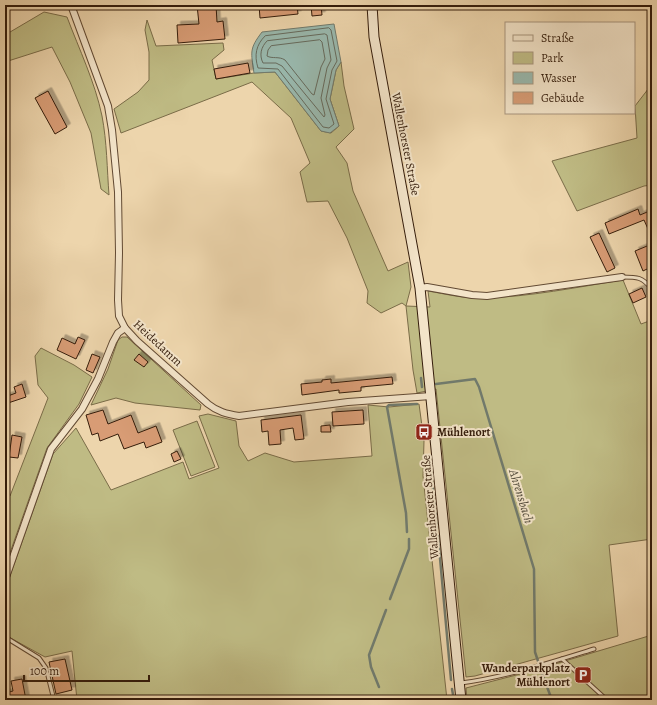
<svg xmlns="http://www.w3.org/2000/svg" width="657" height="705" viewBox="0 0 657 705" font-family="Alegreya,serif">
<defs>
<filter id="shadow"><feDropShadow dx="3.5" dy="-3.5" stdDeviation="0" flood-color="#0004"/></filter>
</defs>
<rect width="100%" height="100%" fill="#edd5ac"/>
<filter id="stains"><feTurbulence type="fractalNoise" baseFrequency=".005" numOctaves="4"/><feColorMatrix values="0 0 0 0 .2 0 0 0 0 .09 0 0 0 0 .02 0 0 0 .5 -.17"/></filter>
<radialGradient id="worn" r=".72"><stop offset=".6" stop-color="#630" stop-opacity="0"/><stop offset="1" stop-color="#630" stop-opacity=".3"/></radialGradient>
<g fill="#bfbb84" stroke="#7a6c48">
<path d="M 44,12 L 67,17 C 79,49 95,82 102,116 C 107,142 107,169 109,195 L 101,189 L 91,133 L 70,82 L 52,47 L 5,62 L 5,35 Z"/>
<path d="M 147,20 L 156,46 L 223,43 L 224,50 L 212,60 L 216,79 L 254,73 L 275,72 L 321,131 L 331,133 L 339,126 L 330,99 L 336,70 L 341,62 L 344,86 L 354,129 L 336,147 L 347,163 L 353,191 L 388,271 L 408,262 L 411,287 L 406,306 L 430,307 L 428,291 C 446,294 465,299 483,298 C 530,297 577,287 623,280 L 641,324 L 652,320 L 652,539 L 609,545 L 618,636 L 475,676 L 466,677 L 436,389 L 417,393 L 413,370 L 406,306 L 402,303 L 381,313 L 367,303 L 368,291 L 347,238 L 328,201 L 307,202 L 300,172 L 310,163 L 291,118 L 252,82 L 121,133 L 114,109 L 138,92 L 149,80 L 149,52 L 145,30 Z"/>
<polygon points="652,84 652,185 644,186 577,211 552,161 637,138 635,106"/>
<polygon points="122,337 127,337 201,405 200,410 135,403 116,398 91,405 108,369 118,340"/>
<polygon points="41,348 74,365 92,377 79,404 47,448 5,567 5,493 10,496 48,398 38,385 35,356"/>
<polygon points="419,404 424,441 423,476 447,700 77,700 72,651 45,657 5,635 5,590 53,454 76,428 111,490 183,462 189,479 219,468 199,416 208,414 236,421 239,446 248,461 265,453 294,462 372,456 368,405 389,407"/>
<polygon points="197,421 215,467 191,476 173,430"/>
<polygon points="652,635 652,700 467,700 466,688 528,672"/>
</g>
<path fill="#99b8ad" stroke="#717a6c" d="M 334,24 L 341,62 L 336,70 L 330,99 L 339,126 L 330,133 L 321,131 L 275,72 L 254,73 C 251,52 249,49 262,32 Z"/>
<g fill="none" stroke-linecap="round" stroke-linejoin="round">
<g stroke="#666a5c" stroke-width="1">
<path d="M 329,28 L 331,30 L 337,61 L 332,70 L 326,99 L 334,124 L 329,128 L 323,127 L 278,69 L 258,68 C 254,55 256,45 265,36 Z"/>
<path d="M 325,34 L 327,35 L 331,60 L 327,68 L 321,98 L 325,115 L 324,117 L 282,66 L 276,63 L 263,63 C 259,55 261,47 267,41 Z"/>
<path d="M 320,40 L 322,42 L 325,59 L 321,67 L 314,95 L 312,94 L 285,60 C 279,56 272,59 267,56 L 268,50 L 271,46 Z"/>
</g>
<g stroke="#717a6c" stroke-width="2.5">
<polyline points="421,378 422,387"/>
<polyline points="436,384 475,379 479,387 534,569 535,652 538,661"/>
<polyline points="430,461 437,528"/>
<polyline points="407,532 406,513 387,407 389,405 417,404"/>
<polyline points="438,536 451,680"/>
<polyline points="390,599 409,549 409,539"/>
<polyline points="541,671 552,700"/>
<polyline points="379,687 371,667 369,655 386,610"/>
<polyline points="452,689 454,700"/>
</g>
</g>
<g fill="#d89c75" stroke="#341c0b" filter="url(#shadow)">
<polygon points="197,5 216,5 217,22 223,21 225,39 178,43 177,25 199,24"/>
<polygon points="259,5 297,5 298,14 260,18"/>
<polygon points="311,5 321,5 322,15 312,16"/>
<polygon points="248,63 250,73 216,79 214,69"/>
<polygon points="48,91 67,127 55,134 35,98"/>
<polygon points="638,209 640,215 652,210 652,238 644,220 609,234 605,223"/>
<polygon points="599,233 615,268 607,272 590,237"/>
<polygon points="652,244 652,281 647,269 643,271 635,251"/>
<polygon points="642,288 646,297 633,303 629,294"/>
<polygon points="78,337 85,340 76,359 57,350 62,338 75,344"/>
<polygon points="92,354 100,357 93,373 86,370"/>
<polygon points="139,354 148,362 144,367 134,360"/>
<polygon points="392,377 393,384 361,387 361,391 339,393 339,390 302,395 301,384 322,382 322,380 331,379 331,383"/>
<polygon points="22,384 26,397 5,404 5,397 16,393 14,387"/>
<polygon points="103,410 108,424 131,415 138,433 156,426 162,442 146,448 144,442 124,449 118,434 100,441 98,433 92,435 86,415"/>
<polygon points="363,410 364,424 333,426 332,412"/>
<polygon points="301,415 304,439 295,440 293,428 280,430 281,444 269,445 268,431 262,432 261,420"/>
<polygon points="330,425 331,432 321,432 321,426"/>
<polygon points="12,435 22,437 18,458 9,457"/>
<polygon points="177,451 181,459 174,462 171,454"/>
<polygon points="65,659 72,690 56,694 49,662"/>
<polygon points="22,679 26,700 5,700 5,693 13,691 11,681"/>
</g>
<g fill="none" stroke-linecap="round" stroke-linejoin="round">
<defs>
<g id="lane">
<path d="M 622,277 C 638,277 642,277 652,289"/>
<polyline points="5,637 39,658 46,668 54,700"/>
<polyline points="562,659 607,700"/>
<path d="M 461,683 C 506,677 552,662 594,649"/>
</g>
<g id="street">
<path d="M 71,5 L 108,106 L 112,130 L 118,192 L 119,253 L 118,300 L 119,316 L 125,328 L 137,341 L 208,404 C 218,412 227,414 239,416 L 348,402 L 431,396"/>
<polyline points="420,288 427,287 472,295 487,296 622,277"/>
<polyline points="5,580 51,449 82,409 98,379 113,342 118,333 125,328"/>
</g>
<polyline id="secondary" points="372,5 374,37 420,288 461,700"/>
</defs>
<use href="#lane" stroke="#624a33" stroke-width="5"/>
<use href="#street" stroke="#624a33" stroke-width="8"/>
<use href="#secondary" stroke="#341c0b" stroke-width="11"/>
<use href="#lane" stroke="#f3e4c9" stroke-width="3"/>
<use href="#street" stroke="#f3e4c9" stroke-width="6"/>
<use href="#secondary" stroke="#f3e4c9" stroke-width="9"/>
</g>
<defs>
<symbol id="bus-square" viewBox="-11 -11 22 22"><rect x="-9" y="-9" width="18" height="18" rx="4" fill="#8f2418" stroke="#f3e4c9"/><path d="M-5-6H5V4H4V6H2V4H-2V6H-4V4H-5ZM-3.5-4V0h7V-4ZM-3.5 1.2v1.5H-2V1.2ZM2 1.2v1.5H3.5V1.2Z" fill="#fff"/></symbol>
<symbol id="parking-square" viewBox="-11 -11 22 22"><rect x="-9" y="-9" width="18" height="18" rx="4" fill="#8f2418" stroke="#f3e4c9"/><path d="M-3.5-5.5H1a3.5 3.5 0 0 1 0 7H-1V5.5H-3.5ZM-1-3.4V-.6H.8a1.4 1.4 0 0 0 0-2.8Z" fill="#fff"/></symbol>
</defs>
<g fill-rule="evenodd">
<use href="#bus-square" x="414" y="422" width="20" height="20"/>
<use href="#parking-square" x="573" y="665" width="20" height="20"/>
</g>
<g text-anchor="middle" stroke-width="4" stroke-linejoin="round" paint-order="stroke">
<g font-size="12" fill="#341c0b" stroke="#f3e4c9">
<text transform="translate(406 144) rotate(79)" y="4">Wallenhorster Straße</text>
<text transform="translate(158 343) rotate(43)" y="4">Heidedamm</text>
<text transform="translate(430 507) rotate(-95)" y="4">Wallenhorster Straße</text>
</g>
<g font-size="12" font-weight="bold" fill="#341c0b" stroke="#f3e4c9" text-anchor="start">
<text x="437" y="436">Mühlenort</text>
<text x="570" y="672" text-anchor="end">Wanderparkplatz<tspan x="570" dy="14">Mühlenort</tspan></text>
</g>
<g font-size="13" font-style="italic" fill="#524b3c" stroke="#f3e4c9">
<text transform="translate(522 496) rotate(73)" y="5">Ahrensbach</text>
</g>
</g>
<rect width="657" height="705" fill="none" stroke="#edd5ac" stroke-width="20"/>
<rect x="6" y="6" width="645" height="693" fill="none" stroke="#341c0b" stroke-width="2"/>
<rect x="10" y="10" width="637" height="685" fill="none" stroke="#341c0b"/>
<rect x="505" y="22" width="130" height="92" fill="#f3e4c9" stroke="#a7947d"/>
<rect x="513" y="35" width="20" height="6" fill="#f3e4c9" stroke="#a7947d"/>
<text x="541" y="42" font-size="12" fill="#341c0b">Straße</text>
<rect x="513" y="52" width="20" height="12" fill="#bfbb84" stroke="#a7947d"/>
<text x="541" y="62" font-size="12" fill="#341c0b">Park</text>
<rect x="513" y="72" width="20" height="12" fill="#99b8ad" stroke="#a7947d"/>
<text x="541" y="82" font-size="12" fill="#341c0b">Wasser</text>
<rect x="513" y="92" width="20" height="12" fill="#d89c75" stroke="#a7947d"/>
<text x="541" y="102" font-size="12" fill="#341c0b">Gebäude</text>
<path d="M24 675v6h125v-6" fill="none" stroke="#341c0b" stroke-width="2"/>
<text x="30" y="675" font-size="12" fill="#341c0b" stroke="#f3e4c9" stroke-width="3" paint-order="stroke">100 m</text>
<rect width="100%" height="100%" filter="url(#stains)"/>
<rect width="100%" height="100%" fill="url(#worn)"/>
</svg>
